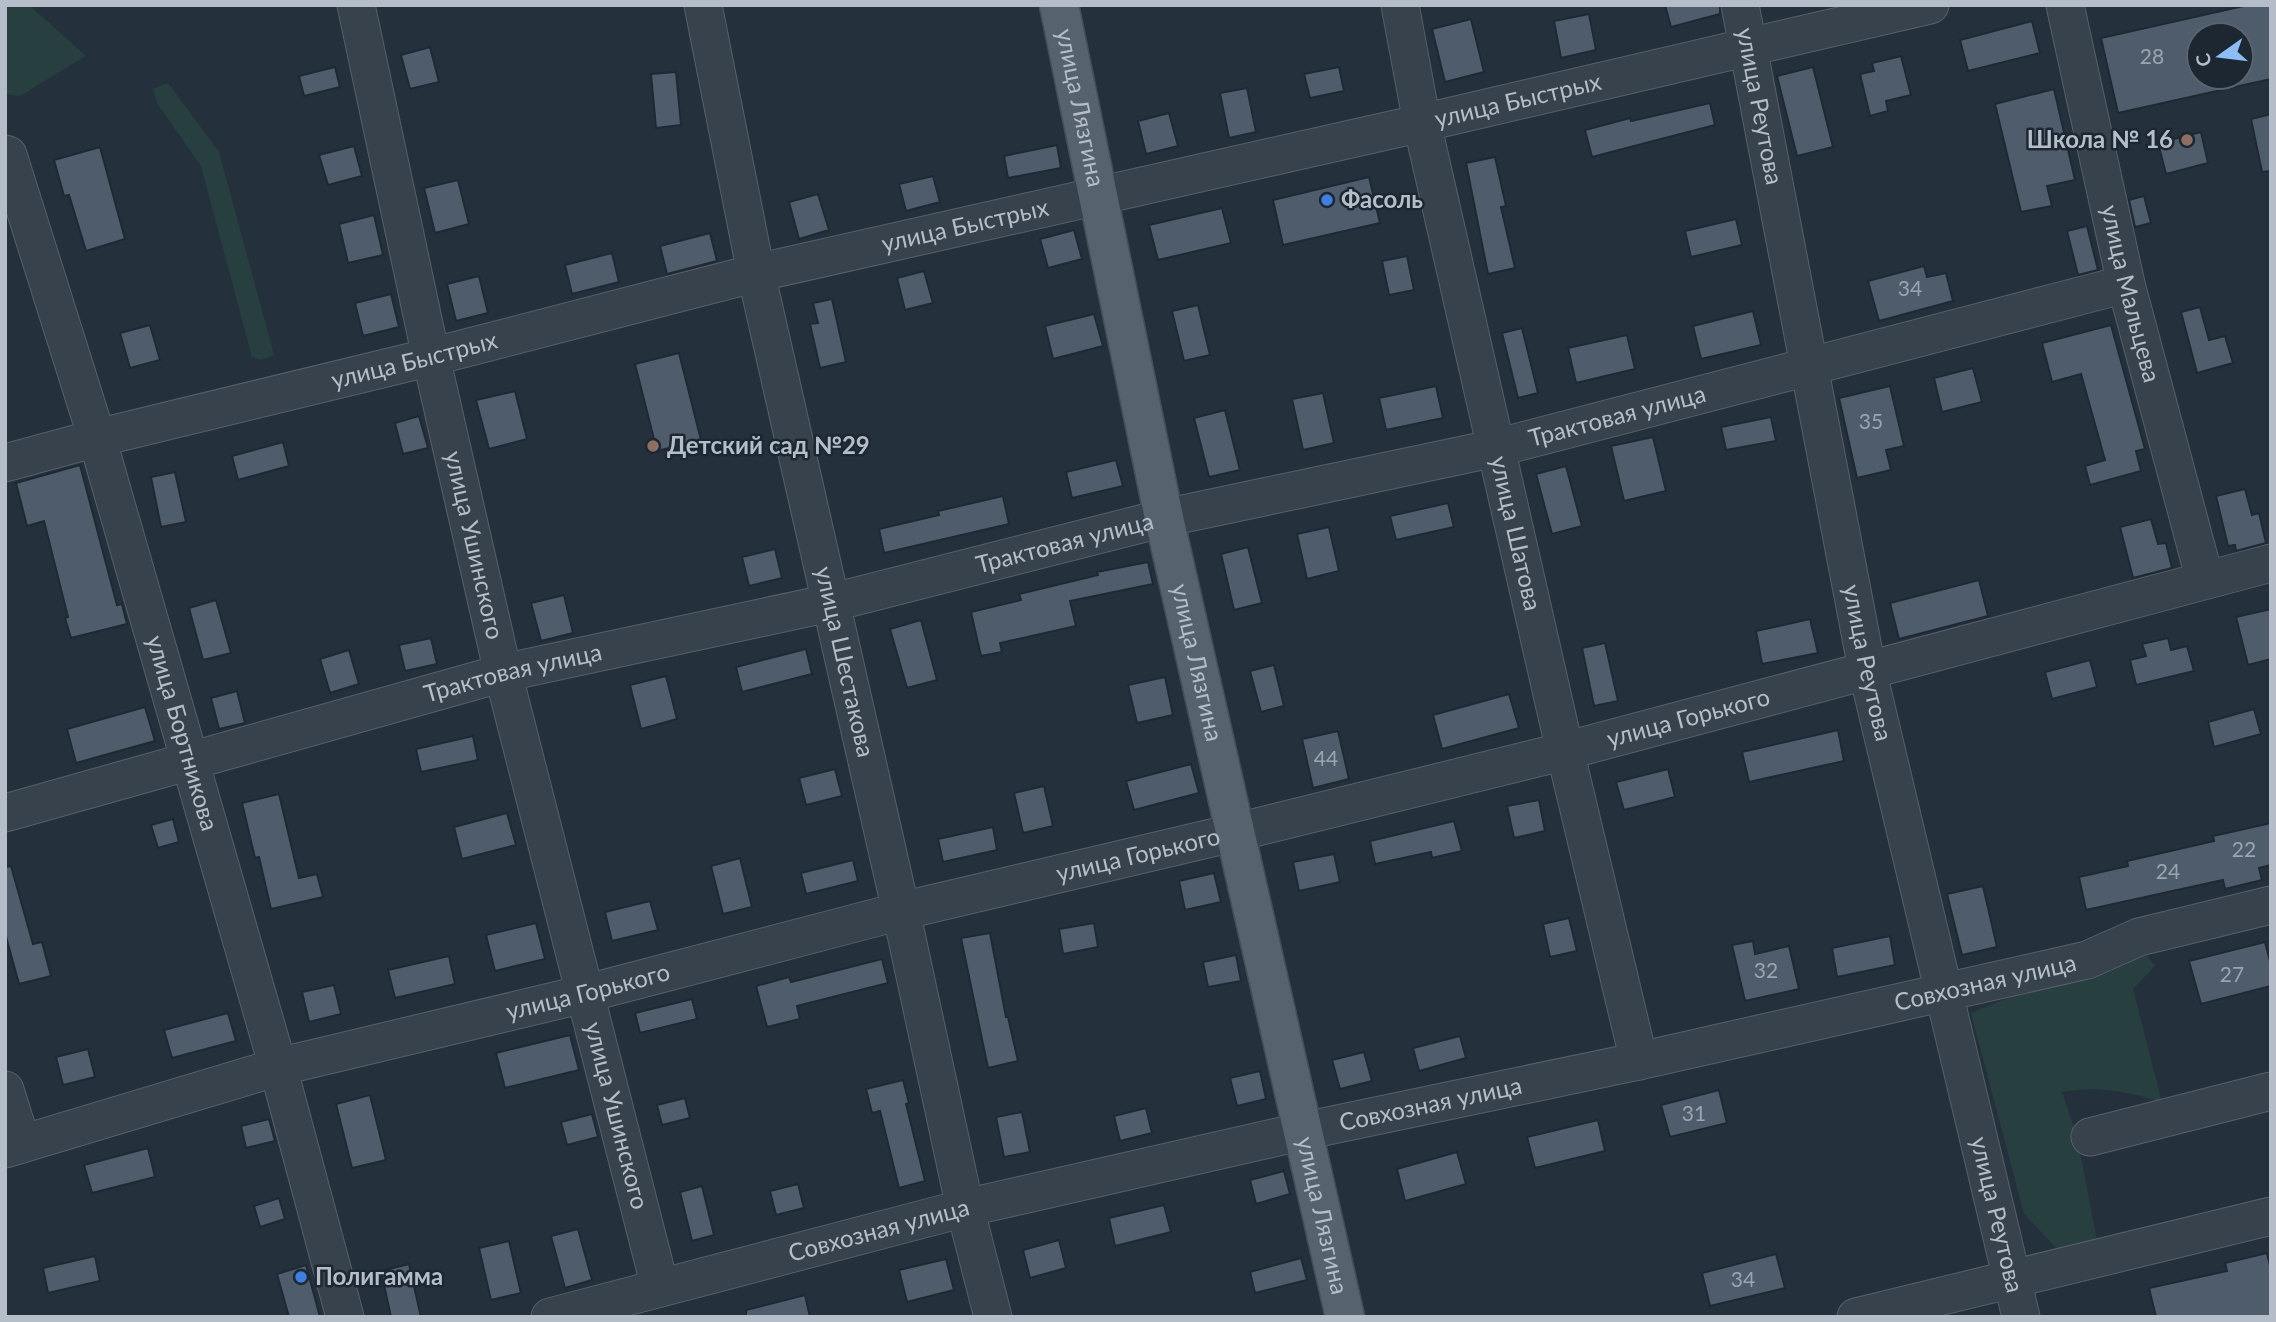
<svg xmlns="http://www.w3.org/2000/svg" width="2276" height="1322" viewBox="0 0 2276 1322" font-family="Lato,sans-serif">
<rect width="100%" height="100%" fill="#24313d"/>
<g fill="#273f3f">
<polygon points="5,5 29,5 86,56 20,96 5,94"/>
<polygon points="168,83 219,152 274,355 261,360 252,357 201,166 157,103 153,89"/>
<path d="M 2141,947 L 2155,966 L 2133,989 L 2162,1102 C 2128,1092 2098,1085 2062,1092 L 2077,1136 L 2098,1246 L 2065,1257 L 2024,1214 L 1971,1013 C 2028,989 2085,971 2141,947 Z"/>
</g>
<g fill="#4f5c6b" stroke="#1f2934" stroke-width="2" fill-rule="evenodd">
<polygon points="1665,5 1720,5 1720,14 1671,27"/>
<path d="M 2248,5 L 2271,5 L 2271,79 L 2118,113 L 2101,38 ZM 2199,35 L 2241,35 L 2241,80 L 2241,77 L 2199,77 Z"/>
<polygon points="1589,14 1596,50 1561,58 1554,21"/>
<polygon points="1471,19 1484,72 1445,82 1432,29"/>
<polygon points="2032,21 2040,53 1968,71 1960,40"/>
<polygon points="430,47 439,82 410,89 401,55"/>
<polygon points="1901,56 1911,95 1886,101 1888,111 1870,116 1860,74 1874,71 1872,63"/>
<polygon points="335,67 340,87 304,96 299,76"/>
<polygon points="1339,67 1344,91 1310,98 1304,74"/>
<polygon points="1813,67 1833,147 1797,156 1777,76"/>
<polygon points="676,72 681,125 656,128 651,74"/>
<polygon points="1247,88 1256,132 1229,138 1220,93"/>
<polygon points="2054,89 2075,180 2047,186 2052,206 2021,212 1995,104"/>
<polygon points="1710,103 1715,125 1592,157 1585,130 1630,118 1631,121"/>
<polygon points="1169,113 1178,146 1146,154 1138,121"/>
<polygon points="2271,114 2271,171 2262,172 2251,119"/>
<polygon points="2201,132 2208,163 2166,174 2158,143"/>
<polygon points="1057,145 1061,168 1008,178 1004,156"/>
<polygon points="354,146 362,176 328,185 319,155"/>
<polygon points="100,147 125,239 86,251 69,195 64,196 54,160"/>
<polygon points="1495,157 1506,206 1501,207 1515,268 1488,274 1466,163"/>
<polygon points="933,176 940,202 906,211 899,184"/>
<polygon points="1369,177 1380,223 1283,245 1273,200"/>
<polygon points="458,180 469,224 435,233 424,188"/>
<polygon points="818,194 829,230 799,239 789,202"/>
<polygon points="2144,196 2151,223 2135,227 2129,200"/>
<polygon points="1222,208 1231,243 1158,260 1149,225"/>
<polygon points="374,215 383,255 348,263 339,224"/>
<polygon points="1736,219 1742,245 1691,257 1685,231"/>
<polygon points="2087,226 2098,270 2078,275 2067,231"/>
<polygon points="1074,230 1082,259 1048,268 1040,239"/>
<polygon points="710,233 717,261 667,274 660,246"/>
<polygon points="612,253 619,282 572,294 565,265"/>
<polygon points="1407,256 1414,290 1389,295 1382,261"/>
<polygon points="1924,266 1927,277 1946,273 1953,301 1879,321 1868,281"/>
<polygon points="924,271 933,303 905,310 897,278"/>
<polygon points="479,276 488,313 456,321 447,284"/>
<polygon points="391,294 399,327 363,336 355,303"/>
<polygon points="832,299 846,362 820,368 810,324 818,323 813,303"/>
<polygon points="1198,305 1210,355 1184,361 1172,311"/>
<polygon points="2200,307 2209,340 2225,336 2233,363 2197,373 2181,312"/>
<polygon points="1753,311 1761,345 1701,359 1693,326"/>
<polygon points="1094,314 1103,346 1053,359 1045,326"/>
<polygon points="150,325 160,360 130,368 120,333"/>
<polygon points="2111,325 2145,449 2136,451 2141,471 2090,485 2085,466 2105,460 2081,374 2052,382 2042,343"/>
<polygon points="1522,328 1538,393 1518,398 1502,333"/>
<polygon points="1627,335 1635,369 1576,383 1568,348"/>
<polygon points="679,353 701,440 657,451 635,364"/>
<polygon points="1973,368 1982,402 1942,412 1934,378"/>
<polygon points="1436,386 1443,418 1386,430 1379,398"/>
<polygon points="1890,386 1904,446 1886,450 1891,470 1857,478 1839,398"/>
<polygon points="515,391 527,439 489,449 476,400"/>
<polygon points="1323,393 1334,443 1303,450 1292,399"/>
<polygon points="1225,410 1240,470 1209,477 1194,418"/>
<polygon points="419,416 428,448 403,454 395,423"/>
<polygon points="1771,417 1776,441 1726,450 1721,427"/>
<polygon points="1653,437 1666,491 1624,501 1611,446"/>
<polygon points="283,442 289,466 238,480 232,456"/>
<polygon points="1116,460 1123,486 1072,498 1066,472"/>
<polygon points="80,465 117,605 122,604 127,624 71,638 65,618 68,617 44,521 27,526 16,483"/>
<polygon points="1566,466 1582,526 1552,534 1536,474"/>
<polygon points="175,472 186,522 161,527 151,477"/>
<polygon points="2245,489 2252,515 2259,513 2266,543 2236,551 2235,545 2228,546 2216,496"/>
<polygon points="1003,496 1009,524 884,553 879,529 939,515 938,511"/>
<polygon points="1448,503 1454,527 1396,540 1390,516"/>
<polygon points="2151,519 2158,544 2166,543 2172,568 2133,578 2120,527"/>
<polygon points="1329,527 1339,571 1307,579 1297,534"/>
<polygon points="1248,547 1262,603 1234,610 1221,554"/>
<polygon points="775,549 782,578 749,586 742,557"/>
<polygon points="1148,562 1153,584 1070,601 1076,626 1000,643 1002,652 981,656 971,612 1021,600 1019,594 1098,575 1097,572"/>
<polygon points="1979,580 1988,616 1899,639 1890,603"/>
<polygon points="564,595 573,633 541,641 531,603"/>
<polygon points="216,600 231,653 203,660 189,608"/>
<polygon points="2271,609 2271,659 2248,665 2236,617"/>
<polygon points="1810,619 1818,653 1762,664 1756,631"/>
<polygon points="921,620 937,680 907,688 890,629"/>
<polygon points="431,638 437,664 405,671 399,645"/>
<polygon points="2168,638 2171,650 2187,646 2194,671 2136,685 2130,660 2146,656 2142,644"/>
<polygon points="1605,643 1618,701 1594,706 1582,648"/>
<polygon points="806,649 812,674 742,692 736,667"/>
<polygon points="349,650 359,684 330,693 320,659"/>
<polygon points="2090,660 2097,687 2052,699 2045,672"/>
<polygon points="1274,665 1284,706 1261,712 1250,671"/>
<polygon points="666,676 677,719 641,729 630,685"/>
<polygon points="1165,677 1173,715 1137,723 1128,685"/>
<polygon points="237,691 245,723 219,729 211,698"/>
<polygon points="1509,694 1519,728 1442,749 1433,715"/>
<polygon points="145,707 155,741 76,763 67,729"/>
<polygon points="2254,709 2261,734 2214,747 2208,722"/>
<polygon points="1838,730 1844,761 1749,782 1742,752"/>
<polygon points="1338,731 1349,779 1313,788 1302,739"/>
<polygon points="473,736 478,760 421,772 416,749"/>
<polygon points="1191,764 1199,793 1134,810 1126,781"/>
<polygon points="835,769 842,796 806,805 799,778"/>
<polygon points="1668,769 1675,797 1624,810 1616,782"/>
<polygon points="1044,786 1053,826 1023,833 1014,793"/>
<polygon points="279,794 299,878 317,874 323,897 271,909 259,857 255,858 242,803"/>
<polygon points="1539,800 1545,831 1514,838 1507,806"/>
<polygon points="507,813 516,845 462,859 454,827"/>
<polygon points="173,819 179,842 158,848 151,825"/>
<polygon points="1454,821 1462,851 1432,858 1431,852 1375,864 1370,841"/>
<polygon points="2271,823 2271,865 2259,868 2262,880 2225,889 2223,880 2086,910 2079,877 2128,866 2127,861 2214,841 2213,836"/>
<polygon points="993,827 997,850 943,862 938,839"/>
<polygon points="1334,854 1340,882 1299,891 1293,862"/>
<polygon points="740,858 752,907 723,914 711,866"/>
<polygon points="853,860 858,881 806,894 801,873"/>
<polygon points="11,866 33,944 42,942 51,976 19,984 5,933 5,867"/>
<polygon points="1214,873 1221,902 1185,910 1179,881"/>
<polygon points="1983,886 1997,947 1962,955 1947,894"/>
<polygon points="650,901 658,930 612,941 605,912"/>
<polygon points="1569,918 1577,951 1550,957 1543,924"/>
<polygon points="536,923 545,959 495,971 486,935"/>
<polygon points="1094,923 1098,947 1063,954 1059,929"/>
<polygon points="990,933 1006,1017 1008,1017 1018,1061 988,1068 961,938"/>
<polygon points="1890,936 1895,965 1837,977 1832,948"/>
<polygon points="1753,941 1755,954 1789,946 1799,989 1745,1001 1732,945"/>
<polygon points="2265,942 2271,965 2271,986 2201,1004 2189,961"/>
<polygon points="1236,955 1241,981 1208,987 1203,962"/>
<polygon points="449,956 455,984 395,998 388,970"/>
<polygon points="882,959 888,983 797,1006 800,1019 767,1027 756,986 789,977 791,982"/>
<polygon points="334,985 341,1014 309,1022 302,992"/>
<polygon points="692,999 697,1019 640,1033 635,1013"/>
<polygon points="228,1013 236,1041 172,1058 164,1030"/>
<polygon points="570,1035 579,1070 505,1088 496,1053"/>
<polygon points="1460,1036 1466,1058 1419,1071 1413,1048"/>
<polygon points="88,1049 95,1077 63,1085 56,1057"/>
<polygon points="1364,1052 1372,1081 1340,1089 1332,1060"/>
<polygon points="1260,1071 1266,1099 1237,1106 1230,1078"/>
<polygon points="903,1080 909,1103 906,1104 925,1181 899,1188 880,1111 872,1113 866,1089"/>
<polygon points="1719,1090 1727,1123 1670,1137 1661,1105"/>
<polygon points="370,1095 386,1160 352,1168 336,1104"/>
<polygon points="685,1098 690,1118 662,1125 657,1105"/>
<polygon points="1146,1108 1152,1133 1120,1141 1114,1116"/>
<polygon points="1022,1112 1030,1152 1004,1157 996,1117"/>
<polygon points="592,1114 598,1137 567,1145 561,1122"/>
<polygon points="269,1119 275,1141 246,1148 241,1126"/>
<polygon points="1598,1120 1605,1151 1535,1168 1527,1137"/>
<polygon points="148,1148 155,1177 92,1193 84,1165"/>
<polygon points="1457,1152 1466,1184 1405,1201 1397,1169"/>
<polygon points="1284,1171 1290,1194 1256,1204 1250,1180"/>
<polygon points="798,1184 804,1208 776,1215 770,1191"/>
<polygon points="702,1186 714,1235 692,1241 680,1192"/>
<polygon points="279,1198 285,1219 260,1227 254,1206"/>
<polygon points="1164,1205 1171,1232 1115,1246 1109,1218"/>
<polygon points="578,1229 592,1280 565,1288 551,1236"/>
<polygon points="1059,1240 1066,1268 1030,1278 1023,1250"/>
<polygon points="509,1241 521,1293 491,1300 479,1248"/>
<polygon points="2267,1253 2271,1270 2271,1317 2156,1317 2149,1288 2227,1271 2225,1263"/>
<polygon points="1776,1254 1785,1288 1710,1306 1702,1273"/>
<polygon points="95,1256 100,1281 48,1293 43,1268"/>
<polygon points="1301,1258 1307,1280 1255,1293 1250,1272"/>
<polygon points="946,1259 954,1290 907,1302 899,1270"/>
<polygon points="409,1264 421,1317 391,1317 381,1271"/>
<polygon points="306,1265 320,1317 289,1317 277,1274"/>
<polygon points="805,1295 810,1317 746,1317 746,1310"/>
</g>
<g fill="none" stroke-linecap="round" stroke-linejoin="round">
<defs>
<g id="minor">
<path id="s1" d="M 356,5 L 431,357 L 503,673 L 660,1287"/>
<path id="s2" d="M 703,5 L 756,273 L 901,911 L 965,1208 L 993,1317"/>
<path id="s3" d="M 1400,5 L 1422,123 L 1565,751 L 1639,1061"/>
<path id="s4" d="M 1740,5 L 1867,669 L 2021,1317"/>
<path id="s5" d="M 2065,5 L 2126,284 L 2205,580"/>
<path id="s6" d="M 5,154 L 8,155 L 97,438 L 278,1067 L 345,1317"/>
<path id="s7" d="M 5,463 L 97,438 L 431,357 L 756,273 L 1422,123 L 1930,5"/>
<path id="s8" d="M 5,813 L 503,673 L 830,603 L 1164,518 L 1496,448 L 2126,284"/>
<polyline points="5,1090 22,1144"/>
<polyline points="2090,1137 2271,1091"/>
<path id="s9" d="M 5,1149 L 278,1067 L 584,994 L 901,911 L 1237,832 L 1565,751 L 2271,563"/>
<path id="s10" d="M 550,1317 L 965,1208 L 1304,1131 L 1639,1061 L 2087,960 L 2139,937 L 2271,905"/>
<polyline points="1856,1317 2271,1216"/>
</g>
<g id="major">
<path id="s11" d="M 1059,5 L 1164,518 L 1345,1317"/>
</g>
</defs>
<use href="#minor" stroke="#56606b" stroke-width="39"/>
<use href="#major" stroke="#444e59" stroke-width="41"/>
<use href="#minor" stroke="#38424d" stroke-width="37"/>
<use href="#major" stroke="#56626d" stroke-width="38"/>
</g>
<g fill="#8d6e63" stroke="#1d2732" stroke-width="2.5">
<circle cx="2187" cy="140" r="7"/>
<circle cx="653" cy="446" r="7"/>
</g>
<g fill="#3f7fe0" stroke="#1d2732" stroke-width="2.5">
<circle cx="1327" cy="200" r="7"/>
<circle cx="301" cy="1277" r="7"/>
</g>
<g text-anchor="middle" stroke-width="5" stroke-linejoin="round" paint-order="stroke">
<g font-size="21" fill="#9ba5b1">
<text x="2152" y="64">28</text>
<text x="1910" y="296">34</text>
<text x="1871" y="429">35</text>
<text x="1326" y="766">44</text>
<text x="2244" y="857">22</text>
<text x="2168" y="879">24</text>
<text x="1766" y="978">32</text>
<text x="2232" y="982">27</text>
<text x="1694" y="1121">31</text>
<text x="1743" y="1287">34</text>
</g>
<g font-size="24" fill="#b4bdc8" stroke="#1d2732">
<text dy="8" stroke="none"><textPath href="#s7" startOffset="1556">улица Быстрых</textPath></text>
<text dy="8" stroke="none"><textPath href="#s11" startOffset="105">улица Лязгина</textPath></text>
<text dy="8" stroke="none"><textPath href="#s4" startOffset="103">улица Реутова</textPath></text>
<text dy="8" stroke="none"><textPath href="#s7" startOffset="989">улица Быстрых</textPath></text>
<text dy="8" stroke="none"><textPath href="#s5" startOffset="296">улица Мальцева</textPath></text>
<text dy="8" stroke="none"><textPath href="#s7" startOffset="422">улица Быстрых</textPath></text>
<text dy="8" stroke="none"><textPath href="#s8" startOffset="1661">Трактовая улица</textPath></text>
<text dy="8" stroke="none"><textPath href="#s3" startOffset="541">улица Шатова</textPath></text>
<text dy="8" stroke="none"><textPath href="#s8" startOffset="1094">Трактовая улица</textPath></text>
<text dy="8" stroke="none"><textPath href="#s1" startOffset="553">улица Ушинского</textPath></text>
<text dy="8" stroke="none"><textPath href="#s2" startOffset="672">улица Шестакова</textPath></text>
<text dy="8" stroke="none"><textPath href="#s11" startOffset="672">улица Лязгина</textPath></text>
<text dy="8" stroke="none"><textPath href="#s4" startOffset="670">улица Реутова</textPath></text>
<text dy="8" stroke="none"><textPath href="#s8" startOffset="527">Трактовая улица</textPath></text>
<text dy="8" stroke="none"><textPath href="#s9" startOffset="1738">улица Горького</textPath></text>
<text dy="8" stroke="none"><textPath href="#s6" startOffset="607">улица Бортникова</textPath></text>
<text dy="8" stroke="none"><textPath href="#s9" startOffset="1171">улица Горького</textPath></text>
<text dy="8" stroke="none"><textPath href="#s10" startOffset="1474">Совхозная улица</textPath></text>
<text dy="8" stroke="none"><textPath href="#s9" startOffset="604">улица Горького</textPath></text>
<text dy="8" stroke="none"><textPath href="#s10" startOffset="906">Совхозная улица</textPath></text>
<text dy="8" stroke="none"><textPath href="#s1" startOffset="1141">улица Ушинского</textPath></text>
<text dy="8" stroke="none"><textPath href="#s11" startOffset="1239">улица Лязгина</textPath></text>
<text dy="8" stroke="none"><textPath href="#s4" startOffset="1237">улица Реутова</textPath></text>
<text dy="8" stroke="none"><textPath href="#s10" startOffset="340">Совхозная улица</textPath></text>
</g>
<g font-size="24" font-weight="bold" fill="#b4bdc8" stroke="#1d2732" text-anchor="start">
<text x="2173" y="148" text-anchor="end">Школа № 16</text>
<text x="1341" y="208">Фасоль</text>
<text x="667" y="454">Детский сад №29</text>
<text x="315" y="1285">Полигамма</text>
</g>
</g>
<rect width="2276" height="1322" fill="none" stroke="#b4bdc8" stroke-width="14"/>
<g transform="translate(2220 56) rotate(256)"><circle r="33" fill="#1d2732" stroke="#59636e" stroke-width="2"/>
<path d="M0-5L12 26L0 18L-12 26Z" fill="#8cbdf5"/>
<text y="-10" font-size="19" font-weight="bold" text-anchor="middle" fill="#b4bdc8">С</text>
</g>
</svg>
